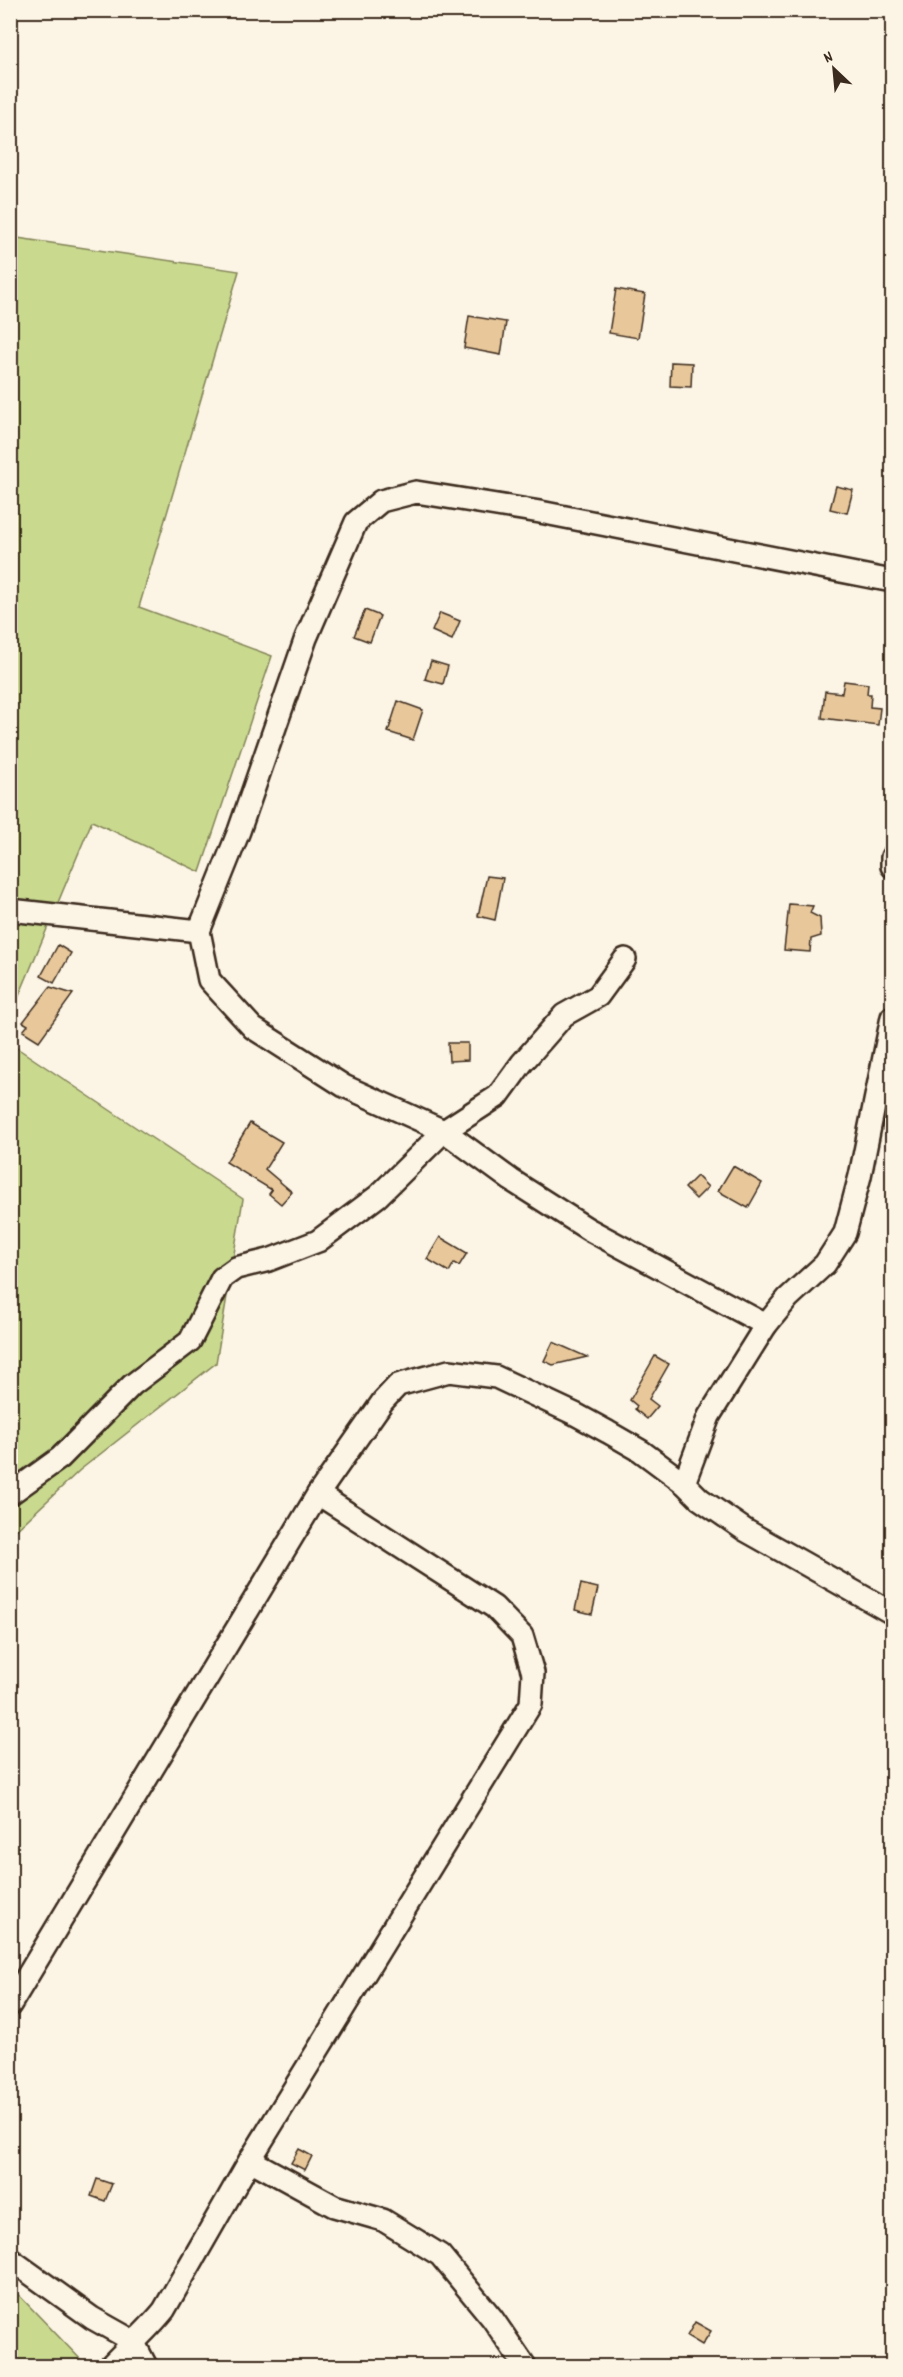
<svg xmlns="http://www.w3.org/2000/svg" width="903" height="2377" viewBox="0 0 903 2377" font-family="Dekko,sans-serif">
<rect width="100%" height="100%" fill="#fcf5e5"/>
<filter id="ink" filterUnits="userSpaceOnUse"><feTurbulence type="fractalNoise" baseFrequency=".0167" numOctaves="2"/><feDisplacementMap in="SourceGraphic" scale="12" xChannelSelector="R" yChannelSelector="G"/><feConvolveMatrix kernelMatrix="1 2 1 2 8 2 1 2 1" color-interpolation-filters="sRGB"/></filter>
<g filter="url(#ink)">
<g fill="#c9da8f" stroke="#828256" stroke-width="1.5">
<polygon points="11,237 239,271 139,607 272,656 200,872 92,821 11,1015"/>
<polygon points="11,1044 243,1199 216,1363 80,1470 11,1535"/>
<polygon points="10,2286 84,2363 86,2366 11,2366"/>
</g>
<g fill="#e8c89b" stroke="#3b2a1e" stroke-width="1.5">
<polygon points="616,289 645,294 638,338 609,333"/>
<polygon points="469,316 506,322 501,355 464,348"/>
<polygon points="671,362 692,363 691,387 670,386"/>
<polygon points="836,486 853,490 847,513 830,509"/>
<polygon points="365,610 380,616 370,642 354,636"/>
<polygon points="440,613 460,621 452,640 432,631"/>
<polygon points="431,661 448,666 443,684 425,679"/>
<polygon points="844,681 868,684 867,694 871,694 870,707 880,708 878,725 822,718 825,691 842,693"/>
<polygon points="398,701 423,710 413,740 388,732"/>
<polygon points="487,876 503,878 495,920 478,916"/>
<polygon points="789,904 813,906 810,913 820,918 821,936 811,939 810,952 784,950"/>
<polygon points="58,945 71,953 54,983 41,976"/>
<polygon points="50,987 73,994 39,1041 23,1031 28,1025 23,1022"/>
<polygon points="448,1043 468,1043 468,1060 449,1061"/>
<polygon points="250,1123 282,1142 265,1169 292,1192 281,1204 269,1194 272,1190 226,1162"/>
<polygon points="733,1166 762,1183 748,1208 718,1191"/>
<polygon points="697,1176 708,1187 696,1199 685,1188"/>
<polygon points="440,1237 467,1253 459,1266 454,1263 449,1272 427,1259"/>
<polygon points="553,1342 587,1357 553,1365 544,1361"/>
<polygon points="655,1356 669,1364 649,1399 658,1406 647,1419 635,1409 637,1406 630,1400"/>
<polygon points="581,1584 598,1588 592,1614 575,1610"/>
<polygon points="299,2149 312,2156 305,2170 291,2163"/>
<polygon points="97,2179 112,2184 105,2201 91,2196"/>
<polygon points="695,2322 711,2331 702,2345 687,2336"/>
</g>
<g fill="none" stroke-linecap="round" stroke-linejoin="round">
<defs>
<g id="minor">
<polyline points="892,857 892,866"/>
<polyline points="10,910 199,931"/>
<polyline points="892,1017 860,1176 845,1233 825,1264 788,1298 766,1325 709,1416 684,1483 700,1499 745,1530 892,1613"/>
<polyline points="766,1325 588,1229 511,1180 444,1131 344,1086 253,1028 209,980 199,931 239,831 306,638 356,522 381,501 416,492 540,512 892,581"/>
<polyline points="10,1494 60,1458 132,1385 190,1341 222,1278 236,1268 269,1260 318,1241 378,1196 444,1131 498,1096 522,1063 564,1015 598,996 625,959"/>
<polyline points="10,2005 318,1494 383,1401 398,1385 449,1371 496,1377 575,1414 608,1432 641,1451 684,1483"/>
<polyline points="250,2160 334,2206 383,2220 440,2255 492,2318 525,2366"/>
<polyline points="10,2259 92,2318 133,2341 146,2366"/>
<path d="M 110,2366 C 128,2347 148,2330 164,2310 L 250,2160 L 531,1704 L 533,1673 L 522,1636 L 494,1607 L 318,1494"/>
</g>
</defs>
<use href="#minor" stroke="#3b2a1e" stroke-width="26"/>
<use href="#minor" stroke="#fcf5e5" stroke-width="21"/>
</g>
</g>
<rect width="903" height="2377" fill="none" stroke="#fcf5e5" stroke-width="36"/>
<rect x="18" y="18" width="867" height="2341" fill="none" stroke="#3b2a1e" stroke-width="2" filter="url(#ink)"/>
<g transform="translate(834 69) rotate(334)" stroke="#fcf5e5" stroke-width="4.5" paint-order="stroke">
<path d="M0-4.5L10 22L0 15L-10 22Z" fill="#3b2a1e"/>
<text y="-9" font-size="16" font-weight="bold" text-anchor="middle" fill="#3b2a1e">N</text>
</g>
</svg>
